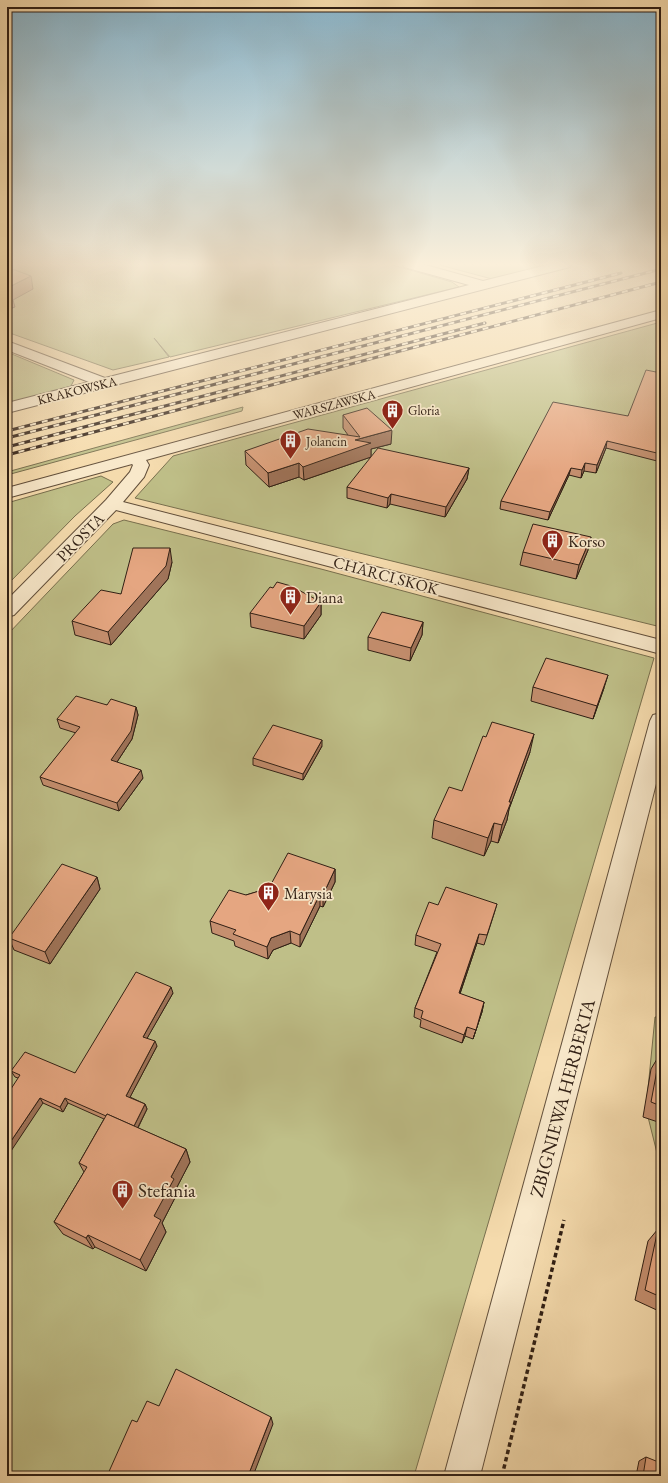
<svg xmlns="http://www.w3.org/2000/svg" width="668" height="1483" viewBox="0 0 668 1483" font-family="'EB Garamond',serif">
<rect width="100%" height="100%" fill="#f5dbad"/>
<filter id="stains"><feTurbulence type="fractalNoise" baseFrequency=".005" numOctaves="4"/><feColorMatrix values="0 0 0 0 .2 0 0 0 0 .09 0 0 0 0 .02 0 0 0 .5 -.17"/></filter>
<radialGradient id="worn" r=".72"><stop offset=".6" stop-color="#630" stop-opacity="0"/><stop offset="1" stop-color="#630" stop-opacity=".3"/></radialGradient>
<g fill="#bfbf88" stroke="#786f4e">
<polygon points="7,264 389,264 452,282 459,287 170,357 154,338 169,357 113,370 7,332"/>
<polygon points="436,264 557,264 492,279"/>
<polygon points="661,322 661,627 135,498 173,456"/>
<polygon points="7,352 74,380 70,388 7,405"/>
<polygon points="243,407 242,411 7,475 7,472"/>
<polygon points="101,476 113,482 75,516 7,585 7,503"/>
<polygon points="124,520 321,569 654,658 414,1476 7,1476 7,635 113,524"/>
<polygon points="655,1017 661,1017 661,1163 659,1161 646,1109"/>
</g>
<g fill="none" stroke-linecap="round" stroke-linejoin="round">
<defs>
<g id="minor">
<polygon points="402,264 422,264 483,281 551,264 572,264 570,267 7,413 7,403 89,382 7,350 7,341 105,378 469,285 404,267"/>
<polygon points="661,310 661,318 146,460 149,465 144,477 123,502 661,640 661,654 116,510 14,615 7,617 7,600 106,500 130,472 133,465 132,464 7,498 7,488"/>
<polygon points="661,713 661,764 480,1476 444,1476 650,721 653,715"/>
</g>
</defs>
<use href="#minor" stroke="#614e3a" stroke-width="2"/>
<polyline stroke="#301f14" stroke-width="3.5" stroke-dasharray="4.5 3" stroke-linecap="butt" points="502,1476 564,1220"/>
<use href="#minor" fill="#f8e8ca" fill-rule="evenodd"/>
<defs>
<g id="rail">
<polyline points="7,431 621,273"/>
<polyline points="7,438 661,269"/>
<polyline points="7,447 485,323"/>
<polyline points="7,455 661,282"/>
</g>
</defs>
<use href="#rail" stroke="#301f14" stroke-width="3"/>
<use href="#rail" stroke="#f8e8ca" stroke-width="2" stroke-dasharray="6" stroke-linecap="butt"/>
</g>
<g fill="#c58f6f" stroke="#301f14">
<polygon points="661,373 661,462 606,448 596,473 584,471 581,478 569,475 548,520 500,509 501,501 628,416"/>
<polygon points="343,415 391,444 371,449 371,457 304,480 299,477 269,487 246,465 245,451 348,435 343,428"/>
<polygon points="469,468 467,479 445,517 390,504 387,508 347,498 347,487"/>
<polygon points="588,550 576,579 520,565 523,552"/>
<polygon points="172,562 168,579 111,645 75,635 72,621 121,594"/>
<polygon points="321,602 321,615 304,639 251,627 250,613"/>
<polygon points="423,622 422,635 410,661 368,650 368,637"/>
<polygon points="533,687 604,688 593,719 531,701"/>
<polygon points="107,705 136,707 138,715 132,739 117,762 143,778 119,811 43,785 40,777 76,733 60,728 57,719"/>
<polygon points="322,746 303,780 253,765 253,758"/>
<polygon points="530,752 509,809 507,820 498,843 491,841 484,856 432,838 434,820 462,791"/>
<polygon points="335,869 335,882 323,907 320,906 300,947 291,943 273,950 268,959 235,946 234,941 212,933 210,921 246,895"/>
<polygon points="97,877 100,889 50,964 14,950 9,938"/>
<polygon points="497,904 494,914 484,945 477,943 460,994 484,1002 482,1012 473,1039 465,1036 462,1043 420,1027 421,1020 414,1017 415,1008 437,952 415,945 416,935 438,905"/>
<polygon points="173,993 147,1038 157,1046 130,1097 145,1104 147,1109 138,1128 186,1149 190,1162 177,1187 178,1192 162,1223 166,1232 146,1271 95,1247 93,1249 63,1234 54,1222 84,1172 79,1163 104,1119 68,1103 63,1112 43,1103 18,1078 15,1077 11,1071 75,1073"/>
<polygon points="660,1054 661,1055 661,1123 643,1117 651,1069"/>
<polygon points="658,1229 661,1230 661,1312 635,1300 648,1241"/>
<polygon points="646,1457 661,1476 636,1476 639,1461"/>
</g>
<g fill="#a0745a" stroke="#301f14">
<polygon points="31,276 33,289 13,300 15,307 7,310 7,288"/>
<polygon points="392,430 391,444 371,449 371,457 304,480 303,467 355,440"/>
<polygon points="607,441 606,448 596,473 597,465"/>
<polygon points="299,463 299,477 269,487 268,473"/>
<polygon points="585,463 584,471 581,478 582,470"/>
<polygon points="469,468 467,479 445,517 446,507"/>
<polygon points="571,468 569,475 548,520 550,512"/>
<polygon points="391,494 390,504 387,508 388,498"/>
<polygon points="591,537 588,550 576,579 579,565"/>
<polygon points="170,548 172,562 168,579 111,645 108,632"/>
<polygon points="321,602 321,615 304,639 304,626"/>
<polygon points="423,622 422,635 410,661 411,648"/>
<polygon points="608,675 604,688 593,719 597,706"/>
<polygon points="136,707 138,715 132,739 113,768 111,760"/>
<polygon points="534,734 530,752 509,809 507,820 498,843 502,825 509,802"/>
<polygon points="322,740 322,746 303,780 303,774"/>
<polygon points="141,770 143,778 119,811 117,803"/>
<polygon points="494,823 491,841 484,856 488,838"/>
<polygon points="335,869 335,882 323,907 323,895"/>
<polygon points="97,877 100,889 50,964 45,952"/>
<polygon points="320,894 320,906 300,947 300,935"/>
<polygon points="290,931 291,943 273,950 268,959 267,947 271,938"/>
<polygon points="479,934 477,943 457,1002 459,993"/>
<polygon points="171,987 173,993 145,1042 143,1037"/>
<polygon points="484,1002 482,1012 473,1039 476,1030"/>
<polygon points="467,1027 465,1036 462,1043 464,1035"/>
<polygon points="155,1041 157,1046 128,1101 126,1096"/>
<polygon points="40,1098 43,1103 7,1157 7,1147"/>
<polygon points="65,1098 68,1103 63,1112 60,1107"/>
<polygon points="145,1104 147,1109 135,1133 133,1128"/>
<polygon points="186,1149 190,1162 177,1187 178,1192 162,1223 166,1232 146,1271 140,1260 154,1216 171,1177"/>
<polygon points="88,1235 95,1247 93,1249 86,1238"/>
<polygon points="271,1417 273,1424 253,1476 248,1476"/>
</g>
<g fill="#e5a681" stroke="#301f14">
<polygon points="7,267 31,276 7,288"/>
<polygon points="7,292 11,293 7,295"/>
<polygon points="646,370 661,373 661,454 607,441 597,465 585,463 582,470 571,468 550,512 501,501 553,402 628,416"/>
<polygon points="367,408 392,430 355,440 371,443 303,467 299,463 268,473 245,451 308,429 360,437 343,415"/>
<polygon points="378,448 469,468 446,507 391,494 388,498 347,487"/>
<polygon points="533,524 591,537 579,565 523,552"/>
<polygon points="133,548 170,548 166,566 108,632 72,621 101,590 121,594"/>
<polygon points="277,582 291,586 321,602 304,626 250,613 270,587 273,588"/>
<polygon points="382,612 423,622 411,648 368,637"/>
<polygon points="546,658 608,675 597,706 533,687"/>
<polygon points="76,696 107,705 111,699 136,707 131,731 111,760 141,770 117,803 40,777 80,727 57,719"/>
<polygon points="492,722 534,734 509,802 511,802 502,825 494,823 488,838 434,820 449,787 462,791 483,736 486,737"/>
<polygon points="273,725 322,740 303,774 253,758"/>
<polygon points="288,853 335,869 323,895 320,894 300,935 290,931 271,938 267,947 233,934 236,930 210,921 229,890 246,895 269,888"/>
<polygon points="62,864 97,877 45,952 9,938"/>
<polygon points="446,887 497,904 487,935 479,934 459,993 484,1002 476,1030 467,1027 464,1035 421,1018 423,1011 415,1008 441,944 416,935 429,902 438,905"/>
<polygon points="136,972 171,987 143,1037 155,1041 126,1096 145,1104 134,1126 107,1114 106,1116 65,1098 60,1107 40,1098 7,1147 7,1095 20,1075 11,1071 25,1052 75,1073"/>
<polygon points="660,1054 661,1055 661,1106 651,1102"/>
<polygon points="107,1114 186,1149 171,1177 174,1179 154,1216 161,1220 140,1260 88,1235 86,1238 54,1222 87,1167 79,1163"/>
<polygon points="658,1229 661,1230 661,1297 645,1290"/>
<polygon points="176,1369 271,1417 248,1476 158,1476 154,1474 153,1476 107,1476 132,1420 137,1422 147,1401 159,1406"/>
<polygon points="646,1457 661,1463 661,1476 643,1476"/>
</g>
<linearGradient id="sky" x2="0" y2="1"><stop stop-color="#89b7cf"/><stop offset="0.56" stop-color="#faefda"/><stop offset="1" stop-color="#faefda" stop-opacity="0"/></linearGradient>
<rect width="668" height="472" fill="url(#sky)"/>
<defs>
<symbol id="building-pin" viewBox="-11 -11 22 30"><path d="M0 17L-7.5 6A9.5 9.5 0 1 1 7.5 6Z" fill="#8f2418" stroke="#f8e8ca"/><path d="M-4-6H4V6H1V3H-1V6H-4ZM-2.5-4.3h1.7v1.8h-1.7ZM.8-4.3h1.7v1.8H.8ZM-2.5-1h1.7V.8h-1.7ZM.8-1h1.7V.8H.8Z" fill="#fff"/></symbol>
</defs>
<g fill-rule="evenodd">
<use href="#building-pin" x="380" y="398" width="25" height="34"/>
<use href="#building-pin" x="278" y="428" width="25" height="34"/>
<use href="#building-pin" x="540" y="528" width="25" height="34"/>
<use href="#building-pin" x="278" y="584" width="25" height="34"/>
<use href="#building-pin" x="256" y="880" width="25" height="34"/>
<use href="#building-pin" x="110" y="1178" width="25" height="34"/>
</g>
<g text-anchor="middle" stroke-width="3.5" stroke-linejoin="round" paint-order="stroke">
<g font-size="13" fill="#301f14" stroke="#f8e8ca">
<text transform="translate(77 390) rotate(-14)" y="5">KRAKOWSKA</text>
<text transform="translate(334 404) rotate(-15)" y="5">WARSZAWSKA</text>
</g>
<g font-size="13" fill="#301f14" stroke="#f8e8ca" text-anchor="start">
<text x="408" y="415">Gloria</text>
<text x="306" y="446">Jolancin</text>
</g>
<g font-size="16" fill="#301f14" stroke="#f8e8ca">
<text transform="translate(80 537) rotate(-46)" y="6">PROSTA</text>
<text transform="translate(386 575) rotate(15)" y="6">CHARCI SKOK</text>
</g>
<g font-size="16" fill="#301f14" stroke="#f8e8ca" text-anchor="start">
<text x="568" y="547">Korso</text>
<text x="306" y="603">Diana</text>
<text x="284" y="899">Marysia</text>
</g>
<g font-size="19" fill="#301f14" stroke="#f8e8ca">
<text transform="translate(562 1098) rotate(-75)" y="7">ZBIGNIEWA HERBERTA</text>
</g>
<g font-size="19" fill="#301f14" stroke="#f8e8ca" text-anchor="start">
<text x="138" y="1197">Stefania</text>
</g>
</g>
<rect width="668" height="1483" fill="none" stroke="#f5dbad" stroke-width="24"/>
<rect x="8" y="8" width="652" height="1467" fill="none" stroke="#301f14" stroke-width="2"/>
<rect x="12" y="12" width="644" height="1459" fill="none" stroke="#301f14"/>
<rect width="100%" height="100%" filter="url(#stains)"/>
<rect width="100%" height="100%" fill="url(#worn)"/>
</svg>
